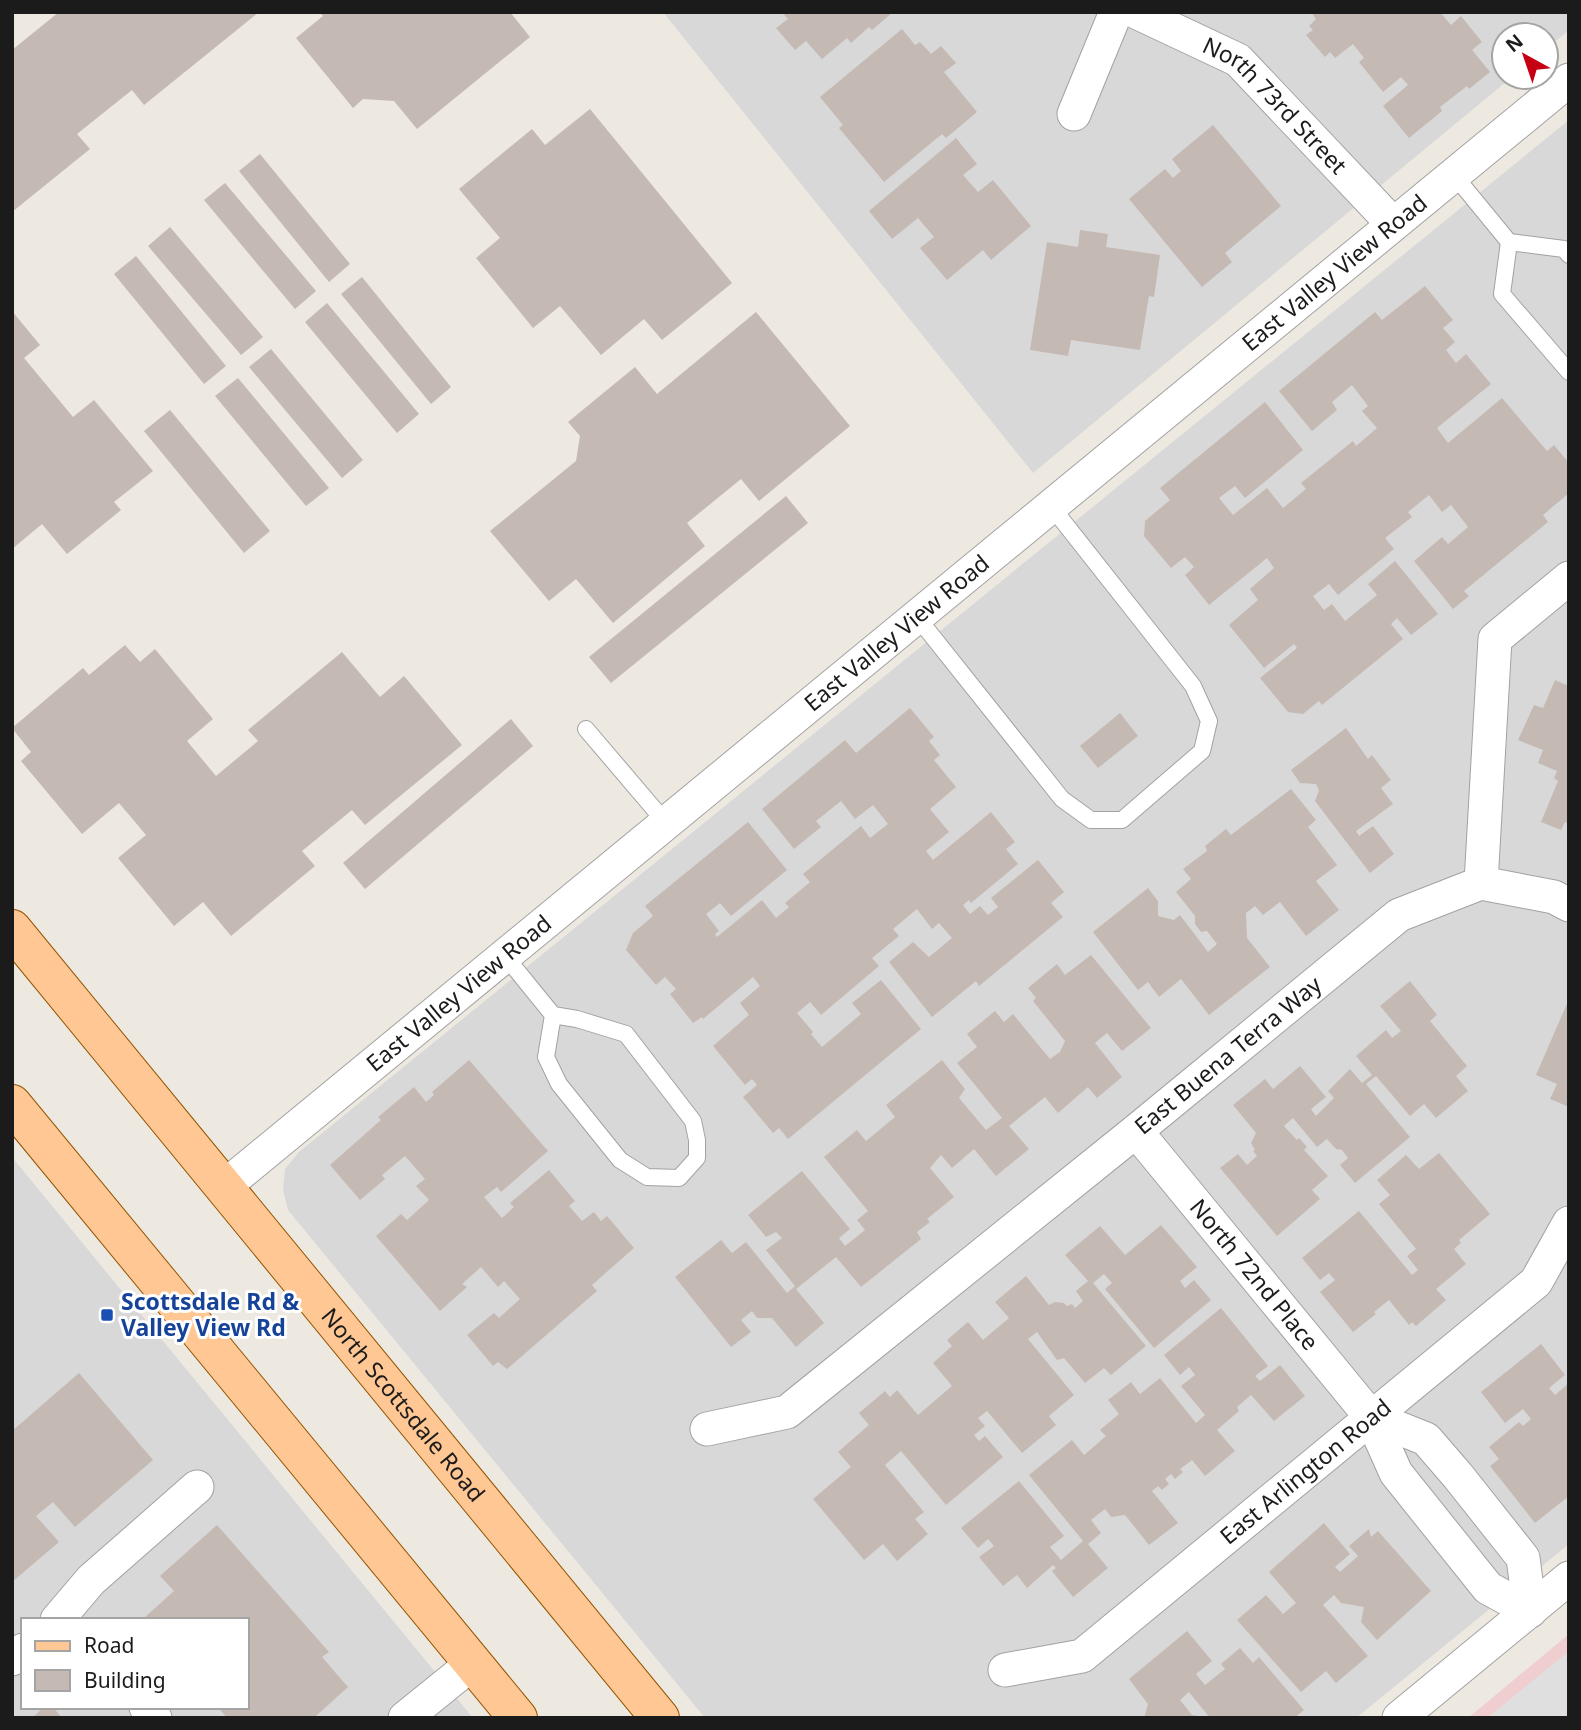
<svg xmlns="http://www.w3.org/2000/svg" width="1581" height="1730" viewBox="0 0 1581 1730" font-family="'Noto Sans',sans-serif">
<rect width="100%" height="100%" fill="#ede8e0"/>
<g fill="#d9d8d8" fill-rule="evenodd">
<polygon points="663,12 1569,12 1569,30 1546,49 1546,35 1504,35 1504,77 1512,77 1033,473"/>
<polygon points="1569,120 1569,1544 1356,1718 705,1718 288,1210 283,1190 285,1169 299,1152"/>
<path d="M 12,1157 L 112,1279 L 473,1718 L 12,1718 ZM 23,1620 L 247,1620 L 247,1707 L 23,1707 Z"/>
</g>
<polygon fill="#f0cdcf" points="1569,1634 1569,1718 1468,1718"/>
<polygon fill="#dfdfdf" points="1569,1651 1569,1718 1487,1718"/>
<g fill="#c5b9b3">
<polygon points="59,12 259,12 144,105 132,90 77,134 90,149 12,212 12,50"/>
<polygon points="319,12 510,12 530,37 417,129 394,101 363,99 353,108 296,38 323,16"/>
<polygon points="782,12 893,12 872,30 869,27 851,43 847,38 822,59 806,41 795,50 776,28 788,19"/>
<polygon points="1311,12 1440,12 1451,25 1461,16 1482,42 1472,50 1490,72 1469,89 1467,86 1440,107 1442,111 1409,138 1383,106 1408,85 1401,77 1383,92 1359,62 1364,58 1353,44 1335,58 1330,52 1325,57 1306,35 1313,30 1309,26 1316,19"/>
<polygon points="902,29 915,45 920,42 931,54 941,46 956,63 944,72 977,112 946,138 942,134 884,182 839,128 843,125 820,97"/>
<polygon points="590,109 732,283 662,340 644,319 601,355 560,306 533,328 476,258 500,238 459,189 532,129 545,145"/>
<polygon points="1213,125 1281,206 1225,253 1232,262 1202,287 1129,199 1165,169 1173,178 1181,171 1172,159"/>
<polygon points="956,138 977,164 963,175 978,192 993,180 1031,226 991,260 983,250 947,280 920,248 934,237 918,218 892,239 869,211"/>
<polygon points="260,154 350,264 329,282 239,171"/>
<polygon points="225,183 316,291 295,309 204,200"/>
<polygon points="170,227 263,337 241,355 148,246"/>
<polygon points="1080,230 1108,234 1106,247 1160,255 1154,297 1149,296 1140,350 1071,340 1068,356 1030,350 1047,242 1078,247"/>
<polygon points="136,256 226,366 204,384 114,274"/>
<polygon points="362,277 451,387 431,404 341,294"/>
<polygon points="1425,286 1453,320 1443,328 1455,342 1446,350 1456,363 1466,354 1491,384 1437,428 1448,443 1502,398 1547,451 1554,445 1569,463 1569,493 1543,515 1548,522 1464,591 1469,596 1453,609 1414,561 1442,537 1448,544 1468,527 1451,505 1442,512 1429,495 1408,512 1412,517 1385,538 1394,549 1338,595 1329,584 1313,596 1324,610 1332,604 1345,621 1377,595 1368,584 1395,561 1438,614 1411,635 1397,618 1391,624 1403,639 1322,705 1319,701 1303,714 1288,712 1260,678 1297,648 1294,644 1264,668 1229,625 1258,600 1250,589 1274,568 1267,558 1209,605 1185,575 1194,567 1185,557 1171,568 1144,536 1145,521 1170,500 1160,488 1265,402 1303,450 1245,498 1235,486 1219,498 1233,515 1267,488 1283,508 1306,489 1301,483 1353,441 1356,446 1377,428 1362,411 1368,406 1352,385 1332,402 1337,410 1312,431 1279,391 1375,312 1382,320"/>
<polygon points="327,303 419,414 397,433 305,322"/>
<polygon points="12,311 40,345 24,358 73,417 94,400 153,471 114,502 121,510 67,554 42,524 12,549"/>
<polygon points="756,312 850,426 759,501 741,479 687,523 705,546 613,623 576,579 549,601 490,531 576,461 580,436 568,422 635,367 657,394"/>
<polygon points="271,349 363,460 342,478 249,367"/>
<polygon points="238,378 329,488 306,506 215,396"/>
<polygon points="170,410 270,531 244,553 144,431"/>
<polygon points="786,496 808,523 611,683 589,657"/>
<polygon points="125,645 140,662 155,649 213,719 187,741 216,776 258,741 248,730 342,652 380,697 404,676 462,745 365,825 352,810 302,851 315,866 231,936 203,902 174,926 118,858 146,835 119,803 82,834 21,761 31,752 12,728 83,668 89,675"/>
<polygon points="1555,680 1569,686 1569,824 1565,822 1561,830 1541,822 1558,781 1554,778 1557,771 1538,763 1543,750 1518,740 1534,705 1543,708"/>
<polygon points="910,708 934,737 929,741 940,755 934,760 956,787 930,809 949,832 926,851 933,860 991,812 1015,842 1006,849 1018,864 971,903 969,900 963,905 970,914 980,906 988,915 998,907 991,898 1038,860 1064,892 1051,903 1063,917 979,986 976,981 932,1017 889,962 913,942 929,957 952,938 939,923 932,929 917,909 893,929 899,936 872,958 879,966 821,1015 810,1002 797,1013 813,1032 811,1034 822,1047 861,1014 852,1003 881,980 921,1029 788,1139 779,1128 773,1133 743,1097 757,1085 752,1079 745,1085 713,1046 749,1015 740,1003 760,986 753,977 703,1019 702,1017 693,1023 670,994 676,989 665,977 656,985 626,950 633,933 653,916 645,906 748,822 787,870 731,916 720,903 706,914 719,931 715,934 717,937 762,900 776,918 789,907 785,903 810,882 803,874 861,826 870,838 888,824 873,805 855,819 841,801 816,821 821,827 794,849 762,809 845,740 856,753"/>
<polygon points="1120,713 1138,736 1098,768 1080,746"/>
<polygon points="511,719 533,746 365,889 343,863"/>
<polygon points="1346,728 1368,759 1372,755 1391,780 1381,788 1393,804 1356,831 1359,836 1373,826 1394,854 1370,873 1315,801 1319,790 1316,784 1300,783 1291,770"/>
<polygon points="1291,789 1316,820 1308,827 1337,865 1316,881 1339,910 1306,936 1280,902 1263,915 1255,906 1246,913 1247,938 1270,967 1209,1015 1181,979 1159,997 1148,982 1138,990 1093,932 1148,888 1158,901 1158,916 1174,920 1180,915 1208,952 1217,944 1207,931 1201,932 1195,924 1195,916 1176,892 1191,879 1183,869 1207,851 1205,846 1226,829 1231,835"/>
<polygon points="1091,955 1151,1028 1122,1051 1107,1033 1095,1043 1122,1077 1097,1098 1088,1087 1058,1113 1045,1097 1009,1126 1029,1149 996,1176 974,1149 952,1168 941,1155 930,1168 954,1197 927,1219 930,1222 917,1232 921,1239 861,1287 836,1257 796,1289 824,1323 796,1347 772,1318 757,1318 752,1311 741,1320 751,1332 731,1347 675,1277 721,1240 732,1253 746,1242 787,1293 795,1286 766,1250 782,1238 776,1232 766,1237 748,1215 802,1171 850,1229 839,1238 845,1246 865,1230 857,1220 868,1211 824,1157 857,1130 866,1141 895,1117 886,1105 942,1060 965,1089 959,1098 986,1130 1002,1118 957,1063 977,1047 967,1034 995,1011 1004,1022 1013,1014 1050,1059 1060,1052 1065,1041 1033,1001 1036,998 1028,988 1057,964 1065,975"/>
<polygon points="1410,981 1437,1015 1430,1021 1467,1066 1456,1076 1468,1091 1436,1118 1424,1104 1410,1116 1376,1076 1366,1084 1410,1137 1355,1183 1340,1165 1348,1158 1342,1150 1336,1149 1327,1139 1317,1147 1293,1118 1284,1126 1297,1140 1299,1138 1307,1147 1304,1150 1328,1176 1312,1190 1320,1199 1277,1236 1220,1168 1238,1154 1247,1165 1257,1156 1253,1151 1255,1150 1251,1143 1256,1133 1233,1105 1265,1079 1273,1089 1300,1066 1326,1097 1311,1109 1316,1116 1334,1098 1328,1091 1350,1069 1362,1083 1372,1075 1356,1056 1386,1030 1392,1038 1401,1031 1380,1006"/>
<polygon points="1569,999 1569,1107 1550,1099 1557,1084 1536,1075"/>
<polygon points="469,1060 548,1151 501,1192 497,1187 484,1197 502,1218 514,1207 510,1203 549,1170 575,1201 569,1206 582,1221 594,1212 601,1221 607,1216 634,1248 592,1285 597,1291 507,1369 498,1362 493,1366 467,1335 494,1313 499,1318 520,1299 504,1281 498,1287 481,1267 462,1284 467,1287 440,1311 376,1236 401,1214 407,1220 429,1200 416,1186 425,1179 405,1156 382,1175 385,1179 360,1200 330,1165 381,1120 378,1117 414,1087 426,1102 434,1095 432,1092"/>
<polygon points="1439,1153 1490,1214 1459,1240 1461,1243 1454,1249 1466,1264 1436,1289 1446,1300 1416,1326 1412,1322 1409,1325 1389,1300 1374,1312 1376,1314 1353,1332 1320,1292 1335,1280 1329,1273 1320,1280 1302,1258 1359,1211 1412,1275 1418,1270 1407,1256 1416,1249 1379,1204 1390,1195 1377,1180 1406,1155 1419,1169"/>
<polygon points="1161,1225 1197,1267 1180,1281 1185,1288 1194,1280 1211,1300 1154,1348 1105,1289 1112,1283 1104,1274 1093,1283 1146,1346 1111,1375 1104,1368 1085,1383 1064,1358 1057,1360 1037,1332 1028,1339 1074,1395 1049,1416 1056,1425 1022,1453 987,1411 978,1418 985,1426 974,1435 979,1441 985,1436 1003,1457 946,1505 901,1451 885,1465 924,1512 915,1519 928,1534 897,1561 883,1544 864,1560 813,1499 851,1467 838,1452 869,1425 859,1413 885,1391 890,1397 897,1390 918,1415 952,1386 933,1363 952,1346 947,1340 968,1322 983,1340 1009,1318 995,1302 1026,1276 1049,1305 1055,1302 1064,1303 1067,1306 1072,1304 1075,1308 1083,1301 1076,1291 1088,1281 1065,1255 1100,1226 1125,1255"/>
<polygon points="1221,1308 1268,1366 1255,1376 1260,1381 1280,1365 1305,1396 1274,1421 1251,1395 1237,1407 1239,1411 1217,1430 1235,1451 1205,1476 1192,1460 1180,1469 1183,1472 1175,1479 1171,1474 1165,1479 1169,1484 1162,1490 1158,1486 1152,1491 1178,1523 1149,1545 1125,1515 1111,1517 1105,1509 1091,1520 1101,1533 1088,1544 1108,1568 1073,1597 1052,1571 1056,1568 1053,1565 1027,1588 1017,1575 1003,1586 979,1557 994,1546 988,1539 978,1548 961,1528 1019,1481 1064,1536 1050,1547 1061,1560 1083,1541 1029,1475 1072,1440 1084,1455 1106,1436 1100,1430 1119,1414 1108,1400 1131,1382 1140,1394 1160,1378 1196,1423 1205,1415 1181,1386 1195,1375 1189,1367 1180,1375 1164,1355"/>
<polygon points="1541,1344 1565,1375 1549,1388 1555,1395 1569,1383 1569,1496 1535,1523 1490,1466 1499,1459 1489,1447 1519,1422 1523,1426 1531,1419 1523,1409 1505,1423 1481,1392"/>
<polygon points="79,1373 153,1460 75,1527 53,1502 36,1516 59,1542 12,1582 12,1431"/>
<polygon points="1324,1523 1350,1554 1335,1567 1340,1572 1358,1556 1349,1546 1369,1529 1371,1537 1378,1531 1431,1591 1377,1640 1361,1622 1364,1607 1341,1603 1334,1595 1323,1605 1368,1656 1336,1683 1326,1671 1301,1692 1237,1620 1266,1595 1283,1614 1296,1603 1269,1572"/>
<polygon points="217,1525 329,1652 322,1657 348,1687 316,1716 318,1718 227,1718 218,1707 247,1707 247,1620 144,1618 174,1591 160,1576"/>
<polygon points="1187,1631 1212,1661 1196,1674 1205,1685 1225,1669 1221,1664 1240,1648 1253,1663 1259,1657 1304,1710 1294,1718 1210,1718 1189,1692 1180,1700 1192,1715 1199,1716 1199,1718 1144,1718 1148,1704 1129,1679"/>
<polygon points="44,1707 53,1707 62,1718 32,1718"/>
</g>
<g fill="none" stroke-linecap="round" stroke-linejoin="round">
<defs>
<g id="service">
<polyline points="1454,175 1509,242 1564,249 1569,255"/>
<polyline points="1509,242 1502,294 1569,372"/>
<polyline points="917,617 1062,799 1091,820 1122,820 1202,751 1209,721 1193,686 1051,506"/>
<polyline points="586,729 666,823"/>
<polyline points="505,956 553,1015 577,1019 626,1034 693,1121 697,1140 697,1158 679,1178 647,1177 620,1160 559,1084 546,1057 553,1015"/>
</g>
<g id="minor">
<path id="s1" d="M 1136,12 L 1238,60 L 1393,224"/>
<polyline points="1074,114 1116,12"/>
<polyline points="1481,883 1495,639 1569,578"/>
<polyline points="1481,883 1554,897 1569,905"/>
<path id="s2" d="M 1136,1131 L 1371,1417 L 1396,1473 L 1488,1588 L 1530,1611"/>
<path id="s3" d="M 225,1186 L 1569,80"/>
<polyline points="1371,1417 1426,1439 1458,1476 1523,1558 1530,1611"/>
<path id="s4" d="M 707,1429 L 787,1412 L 1136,1131 L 1399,915 L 1481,883"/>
<polyline points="57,1620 91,1580 197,1487"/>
<polyline points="12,1659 23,1650"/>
<path id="s5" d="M 1005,1670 L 1082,1656 L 1536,1282 L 1569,1223"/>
<polyline points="146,1707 155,1718"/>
<polyline points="405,1718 473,1663"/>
<polyline points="1399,1718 1569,1578"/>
</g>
<g id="primary">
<path id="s6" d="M 12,929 L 660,1718"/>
<polyline points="12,1104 518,1718"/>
</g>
</defs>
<use href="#service" stroke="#a2a2a2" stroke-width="18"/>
<use href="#minor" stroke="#a2a2a2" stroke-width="35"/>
<use href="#primary" stroke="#925500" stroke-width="40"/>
<use href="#service" stroke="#fff" stroke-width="16"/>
<use href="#minor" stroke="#fff" stroke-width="33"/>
<use href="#primary" stroke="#ffc793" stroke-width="38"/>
</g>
<rect fill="#1a4fb4" stroke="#fff" stroke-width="2.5" x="100" y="1308" width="14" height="14" rx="3.5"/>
<g text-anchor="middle" stroke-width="6" stroke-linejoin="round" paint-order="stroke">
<g font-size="23" fill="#1b1b1b" stroke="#fff">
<text dy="8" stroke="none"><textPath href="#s1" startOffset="170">North 73rd Street</textPath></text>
<text dy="8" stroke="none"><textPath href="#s3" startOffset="1437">East Valley View Road</textPath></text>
<text dy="8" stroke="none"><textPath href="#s3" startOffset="870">East Valley View Road</textPath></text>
<text dy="8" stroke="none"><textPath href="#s3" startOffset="303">East Valley View Road</textPath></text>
<text dy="8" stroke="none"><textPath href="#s4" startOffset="649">East Buena Terra Way</textPath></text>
<text dy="8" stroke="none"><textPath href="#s2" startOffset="186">North 72nd Place</textPath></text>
<text dy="8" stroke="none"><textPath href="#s6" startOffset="616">North Scottsdale Road</textPath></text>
<text dy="8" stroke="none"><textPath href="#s5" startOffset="368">East Arlington Road</textPath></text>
</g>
<g font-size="23" font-weight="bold" fill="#164399" stroke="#fff" text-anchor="start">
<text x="121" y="1310">Scottsdale Rd &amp;<tspan x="121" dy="26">Valley View Rd</tspan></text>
</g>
</g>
<rect width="1581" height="1730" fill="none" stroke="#1b1b1b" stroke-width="28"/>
<rect x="21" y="1618" width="228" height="91" fill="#ffffff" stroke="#a4a4a4" stroke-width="2"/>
<rect x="35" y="1641" width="35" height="10" fill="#ffc793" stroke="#a4a4a4" stroke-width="2"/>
<text x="84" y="1653" font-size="21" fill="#1b1b1b">Road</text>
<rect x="35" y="1670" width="35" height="21" fill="#c5b9b3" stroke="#a4a4a4" stroke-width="2"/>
<text x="84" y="1688" font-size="21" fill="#1b1b1b">Building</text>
<g transform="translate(1525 56) rotate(320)"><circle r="33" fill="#ffffff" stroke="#a4a4a4" stroke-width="2"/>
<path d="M0-5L12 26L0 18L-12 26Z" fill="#c60012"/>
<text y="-10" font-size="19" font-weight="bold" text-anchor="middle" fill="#1b1b1b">N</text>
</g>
</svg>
